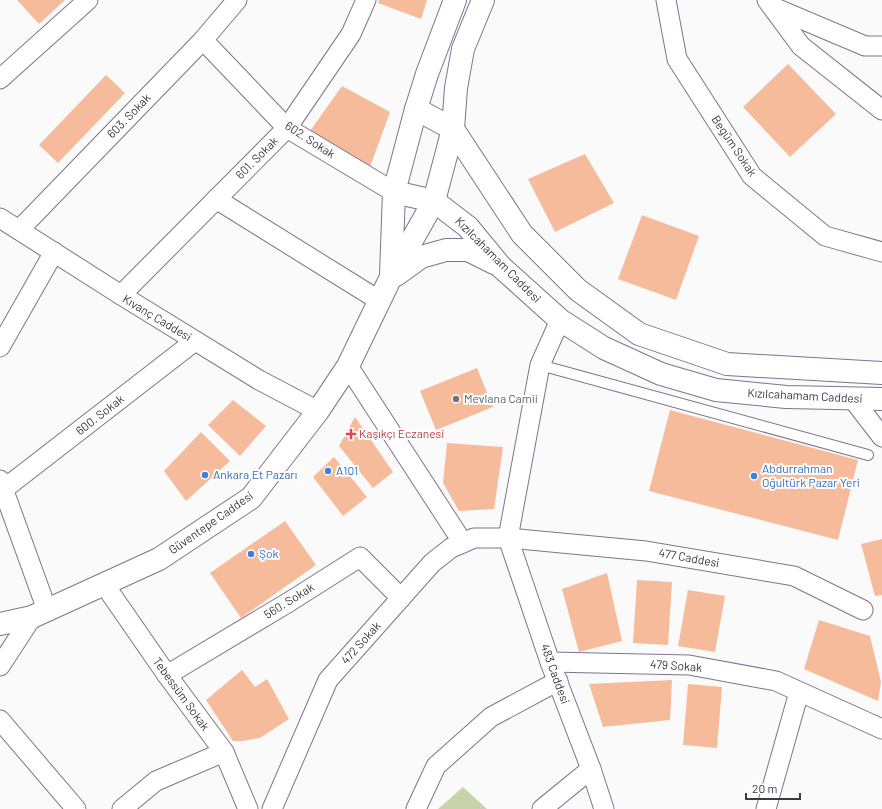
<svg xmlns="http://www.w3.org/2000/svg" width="882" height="809" viewBox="0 0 882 809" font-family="Barlow,sans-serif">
<rect width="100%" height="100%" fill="#fafafa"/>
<polygon fill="#c7d4aa" points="463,787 487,809 438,809"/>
<g fill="#f6bb9b">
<polygon points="17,0 65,0 39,24"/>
<polygon points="379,0 427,0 421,19 378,3"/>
<polygon points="788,64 836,114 790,157 743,107"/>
<polygon points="106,75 125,93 58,163 39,145"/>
<polygon points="342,86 390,112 370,167 310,131"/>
<polygon points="585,154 614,203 555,232 528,179"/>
<polygon points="642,215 699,236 676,300 618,279"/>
<polygon points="477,368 493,407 436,430 420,391"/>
<polygon points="233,400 266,426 240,456 208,425"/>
<polygon points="670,410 858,460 838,540 649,491"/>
<polygon points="355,417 393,472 373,488 339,446"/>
<polygon points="201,432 230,461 186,501 164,471"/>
<polygon points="447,443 503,447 494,509 459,511 443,483"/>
<polygon points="334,457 367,497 343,516 313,477"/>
<polygon points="285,521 316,565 241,618 210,573"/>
<polygon points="882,539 882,595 875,596 861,544"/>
<polygon points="607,573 622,641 579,652 562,589"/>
<polygon points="637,580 672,582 668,645 633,643"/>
<polygon points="688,590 725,596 715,652 678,646"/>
<polygon points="819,620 870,636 881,682 878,701 804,669"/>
<polygon points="242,670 255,687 267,679 289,719 260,738 242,741 233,741 206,700"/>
<polygon points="672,680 670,720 603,727 589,684"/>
<polygon points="688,684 722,687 717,748 683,745"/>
</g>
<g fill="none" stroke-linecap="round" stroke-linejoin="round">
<defs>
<polyline id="lane" points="540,365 868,455"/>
<g id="street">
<polyline points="666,0 677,59 752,176 825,236 882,252"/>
<polyline points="767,0 801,46 882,110"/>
<polyline points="773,7 865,46 882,46"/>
<polyline points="203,40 287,128 394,192"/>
<polyline points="0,79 88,0"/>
<polyline points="216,199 380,301"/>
<polyline points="0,218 121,295 259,380 318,411"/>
<polyline points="19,230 203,40 237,0"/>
<polyline points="121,295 287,128 351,34 366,0"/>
<polyline points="560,320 540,365 508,538 550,662 591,769 604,809"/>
<polyline points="0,347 54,252"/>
<polyline points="348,366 463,543"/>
<polyline points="852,398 882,437"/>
<polyline points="0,480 47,610"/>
<polyline points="4,489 195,341"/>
<polyline points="104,584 167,675 224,752 248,809"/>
<polyline points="550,662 689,665 776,681 882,729"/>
<polyline points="0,666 32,617"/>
<polyline points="167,675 289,602 360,557 401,598"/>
<polyline points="0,720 76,809"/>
<polyline points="122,809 156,781 224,752"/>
<polyline points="272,809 328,680 432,563 451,548 474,538 508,538 646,551 794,576 863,610"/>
<polyline points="416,809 436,766 491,717 558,681"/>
<polyline points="542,809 591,769"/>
<polyline points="766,809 799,692"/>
</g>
<g id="secondary">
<polyline points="455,0 427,74 416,109 394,192 434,201 468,227 501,267 560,320 604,348 661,374 716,390 786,397 882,399"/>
<polyline points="416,109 453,129 522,234 578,290 639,334 727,364 882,373"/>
<polyline points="391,274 394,192"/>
<polyline points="396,275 421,257 446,250 468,250 494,263"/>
<polyline points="0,624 32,617 159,559 251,498 318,411 348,366 390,279 434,201 453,129 456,88 463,49 483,0"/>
</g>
</defs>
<use href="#lane" stroke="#7f738f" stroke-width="12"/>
<use href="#street" stroke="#7f738f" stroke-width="21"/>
<use href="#secondary" stroke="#7f738f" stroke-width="24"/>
<use href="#lane" stroke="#fff" stroke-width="10"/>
<use href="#street" stroke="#fff" stroke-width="19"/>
<use href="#secondary" stroke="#fff" stroke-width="22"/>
</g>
<circle fill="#6b7280" stroke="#fff" stroke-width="1.5" cx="456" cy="399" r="4"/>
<path fill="#e0444e" stroke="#fff" stroke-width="1.5" d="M349 428h4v4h4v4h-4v4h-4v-4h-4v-4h4z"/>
<g fill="#3f7fe0" stroke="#fff" stroke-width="1.5">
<circle cx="328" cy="471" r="4"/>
<circle cx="205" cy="475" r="4"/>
<circle cx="754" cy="476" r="4"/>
<circle cx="251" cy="554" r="4"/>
</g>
<g text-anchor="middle" stroke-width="4" stroke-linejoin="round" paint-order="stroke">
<g font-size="12" fill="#3e3845" stroke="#fff">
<text transform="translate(129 116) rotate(-46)" y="4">603. Sokak</text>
<text transform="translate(310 140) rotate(33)" y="4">602. Sokak</text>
<text transform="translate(734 146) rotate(56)" y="4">Begüm Sokak</text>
<text transform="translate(257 158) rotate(-45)" y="4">601. Sokak</text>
<text transform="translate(498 260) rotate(45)" y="4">Kızılcahamam Caddesi</text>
<text transform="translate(157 318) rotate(31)" y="4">Kıvanç Caddesi</text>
<text transform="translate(805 396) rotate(3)" y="4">Kızılcahamam Caddesi</text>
<text transform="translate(100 415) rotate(-38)" y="4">600. Sokak</text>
<text transform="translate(211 523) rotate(-35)" y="4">Güventepe Caddesi</text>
<text transform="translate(689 558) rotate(10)" y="4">477 Caddesi</text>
<text transform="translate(289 601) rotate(-32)" y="4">560. Sokak</text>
<text transform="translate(361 643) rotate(-48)" y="4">472 Sokak</text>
<text transform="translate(676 666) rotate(4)" y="4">479 Sokak</text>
<text transform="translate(555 674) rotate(70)" y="4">483 Caddesi</text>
<text transform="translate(181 694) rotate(54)" y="4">Tebessüm Sokak</text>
</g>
<g font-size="12" fill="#5b616d" stroke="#fff" text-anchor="start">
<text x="464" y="403">Mevlana Camii</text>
</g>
<g font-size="12" fill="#be3a42" stroke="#fff" text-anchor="start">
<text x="359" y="438">Kaşıkçı Eczanesi</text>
</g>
<g font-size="12" fill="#366cbe" stroke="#fff" text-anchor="start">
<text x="762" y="473">Abdurrahman<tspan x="762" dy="14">Oğultürk Pazar Yeri</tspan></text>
<text x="336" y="475">A101</text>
<text x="213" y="479">Ankara Et Pazarı</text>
<text x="259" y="558">Şok</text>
</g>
</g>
<path d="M746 793v6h54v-6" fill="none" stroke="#3e3845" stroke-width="2"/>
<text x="752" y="793" font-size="12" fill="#3e3845" stroke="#ffffff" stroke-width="3" paint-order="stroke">20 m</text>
</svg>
